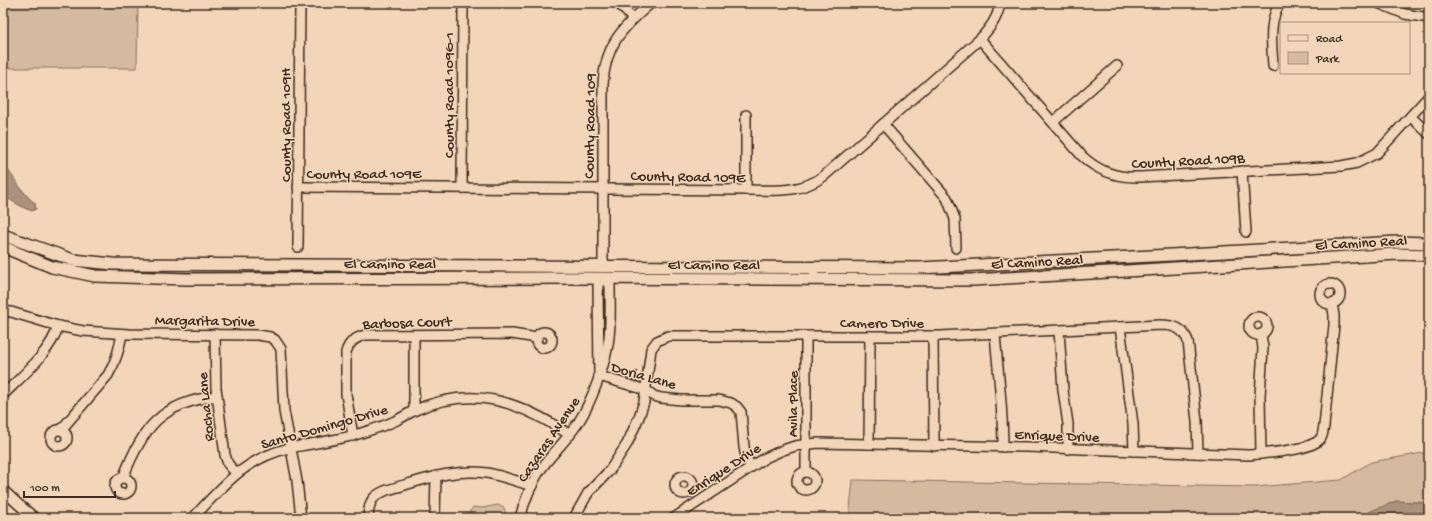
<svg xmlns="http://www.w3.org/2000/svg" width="1432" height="521" viewBox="0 0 1432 521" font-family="'Gochi Hand',sans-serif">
<rect width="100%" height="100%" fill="#f3d6b9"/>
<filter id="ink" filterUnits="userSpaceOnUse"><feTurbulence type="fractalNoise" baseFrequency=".025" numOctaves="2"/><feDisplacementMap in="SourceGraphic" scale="8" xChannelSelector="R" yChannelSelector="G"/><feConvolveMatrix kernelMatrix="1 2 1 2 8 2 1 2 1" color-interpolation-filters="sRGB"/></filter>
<g filter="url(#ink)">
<g fill="#d5baa0" stroke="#88725f">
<polygon points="3,3 138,3 137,68 3,68"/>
<polygon points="1429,452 1429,503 1396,501 1369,512 1361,518 849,518 853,480 1255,487 1341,480 1371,462"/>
<polygon points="498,505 504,508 507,518 465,518 473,507 482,508"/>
</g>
<g fill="#aa927c" stroke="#7e6856">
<path d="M 3,163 L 20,187 L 29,198 L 35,203 L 36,209 L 32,211 C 21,208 13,200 3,197 Z"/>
<polygon points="1396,501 1429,503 1429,518 1361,518 1369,512"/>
</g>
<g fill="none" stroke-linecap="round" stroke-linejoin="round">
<defs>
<g id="minor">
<polyline points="618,3 633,19"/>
<polyline points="1378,3 1405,14 1429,18"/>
<path d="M 980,39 L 1082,156 C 1099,172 1117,178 1140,177 L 1341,166 L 1357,163 L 1377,153 L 1429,96"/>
<path d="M 1273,66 C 1272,45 1268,22 1280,3"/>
<polyline points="1411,117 1429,134"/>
<polyline points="1053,122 1117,66"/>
<polyline points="883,124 947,198 955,219 956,248"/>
<polyline points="1242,171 1246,232"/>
<path d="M 298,187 L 746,190 C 774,190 799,194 824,176 L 980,39 C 990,28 998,18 1000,3"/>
<polyline points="462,188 463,3"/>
<polyline points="746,190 746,115"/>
<polyline points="298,247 300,3"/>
<path d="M 603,265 L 603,84 C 605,45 622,28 651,3"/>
<circle cx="1330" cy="294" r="10"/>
<polyline points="3,311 11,312 58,326 83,331 129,334 258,335 270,337 275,340 281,349 284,411 297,481 301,518"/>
<circle cx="1258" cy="326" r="9"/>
<polyline points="1120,327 1133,424 1134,451"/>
<polyline points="1059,331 1063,390 1068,424 1068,449"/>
<circle cx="544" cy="340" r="8"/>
<polyline points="215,334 216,388 225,455 228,464 236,473"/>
<path d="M 995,334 C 998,372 1003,409 1003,447"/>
<polyline points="1261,334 1263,348 1260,396 1261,454"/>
<polyline points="414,335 414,411"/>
<polyline points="806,336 806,472"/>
<polyline points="933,336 934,446"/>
<polyline points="599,376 646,390 654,396 661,398 681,400 719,400 731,403 737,407 741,412 744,447 746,457 751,467"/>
<path d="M 3,395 C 21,377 52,351 58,326"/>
<path d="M 61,430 L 108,375 C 116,362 119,349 122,334"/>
<circle cx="59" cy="438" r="8"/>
<path d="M 353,436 L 346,394 L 346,352 C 349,342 355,338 365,335 L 512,334 L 537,338"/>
<polyline points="869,444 870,336"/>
<circle cx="806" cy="481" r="9"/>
<circle cx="684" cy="485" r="9"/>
<path d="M 123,478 C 143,427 161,403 217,396"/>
<circle cx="123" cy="486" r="8"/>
<polyline points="3,490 18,504 35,518"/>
<path d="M 193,518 C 223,486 244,459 289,448 C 312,443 335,441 358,434 C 371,430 385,426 397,420 C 403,417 408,414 413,411 C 473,384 519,401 570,435"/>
<path d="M 368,518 C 369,501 372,496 387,490 C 420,481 453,468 487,473 C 502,476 517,481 532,486"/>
<polyline points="435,518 436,476"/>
<path d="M 520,518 C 525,500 532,480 544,465 C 555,451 568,438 578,423 C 591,403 607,361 609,337 C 611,320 610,303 610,285 L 603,278 L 598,285 L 599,376"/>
<path d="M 574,518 L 588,493 L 610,470 L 627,444 L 639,417 L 644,402 L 651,349 L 657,341 L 668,336 L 940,336 L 1160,325 C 1174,325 1183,328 1188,341 L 1197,421 L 1198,453"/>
<path d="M 674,518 L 765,458 L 783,450 L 795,446 L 818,443 L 1026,447 L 1249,455 C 1265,453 1312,451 1321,438 C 1323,435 1323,430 1324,426 L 1334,325 L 1334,315 L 1332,304"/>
</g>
<g id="major">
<polyline points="3,235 73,260 113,264 919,268 1171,255 1397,242 1429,243"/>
<polyline points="3,247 52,267 95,276 186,279 572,278 974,280 1143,270 1365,256 1397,254 1429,255"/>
</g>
</defs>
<use href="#minor" stroke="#3b2a1e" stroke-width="12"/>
<use href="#major" stroke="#3b2a1e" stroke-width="14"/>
<use href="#minor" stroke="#f3d6b9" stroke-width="9"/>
<use href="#major" stroke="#f3d6b9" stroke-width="11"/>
</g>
</g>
<g text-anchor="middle" stroke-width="3" stroke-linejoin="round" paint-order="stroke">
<g font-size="15" fill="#3b2a1e" stroke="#f3d6b9">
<text transform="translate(448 95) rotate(-90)" y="5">County Road 109G-1</text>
<text transform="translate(285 125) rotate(-90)" y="5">County Road 109H</text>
<text transform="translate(589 126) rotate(-89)" y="5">County Road 109</text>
<text transform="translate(1188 160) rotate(-3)" y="5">County Road 109B</text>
<text x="364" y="178">County Road 109E</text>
<text transform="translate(688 176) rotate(1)" y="5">County Road 109E</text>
<text transform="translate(1361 242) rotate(-3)" y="5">El Camino Real</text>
<text transform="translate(1037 261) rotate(-3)" y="5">El Camino Real</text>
<text x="390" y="268">El Camino Real</text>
<text x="714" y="269">El Camino Real</text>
<text transform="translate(205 320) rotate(1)" y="5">Margarita Drive</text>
<text transform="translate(407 322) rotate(-2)" y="5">Barbosa Court</text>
<text x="882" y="327">Camero Drive</text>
<text transform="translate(644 375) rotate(16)" y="5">Doria Lane</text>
<text transform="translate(792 404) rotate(-90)" y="5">Avila Place</text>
<text transform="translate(205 407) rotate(-96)" y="5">Rocha Lane</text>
<text transform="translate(324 426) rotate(-16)" y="5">Santo Domingo Drive</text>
<text transform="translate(1057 435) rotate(2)" y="5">Enrique Drive</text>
<text transform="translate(548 439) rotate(-56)" y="5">Cazaras Avenue</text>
<text transform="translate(723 469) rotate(-33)" y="5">Enrique Drive</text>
</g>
</g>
<rect width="1432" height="521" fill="none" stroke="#f3d6b9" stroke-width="16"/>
<rect x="8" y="8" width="1416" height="505" fill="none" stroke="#3b2a1e" stroke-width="1.5" filter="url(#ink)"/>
<rect x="1280" y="22" width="130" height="52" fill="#f3d6b9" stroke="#a9917b"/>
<rect x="1288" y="35" width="20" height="6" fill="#f3d6b9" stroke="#a9917b"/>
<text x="1316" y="42" font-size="12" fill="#3b2a1e">Road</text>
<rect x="1288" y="52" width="20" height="12" fill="#d5baa0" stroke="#a9917b"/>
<text x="1316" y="62" font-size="12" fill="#3b2a1e">Park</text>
<path d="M24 491v6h91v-6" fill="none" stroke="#3b2a1e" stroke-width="2"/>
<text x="30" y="491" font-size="12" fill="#3b2a1e" stroke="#f3d6b9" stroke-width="3" paint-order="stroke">100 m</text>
</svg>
